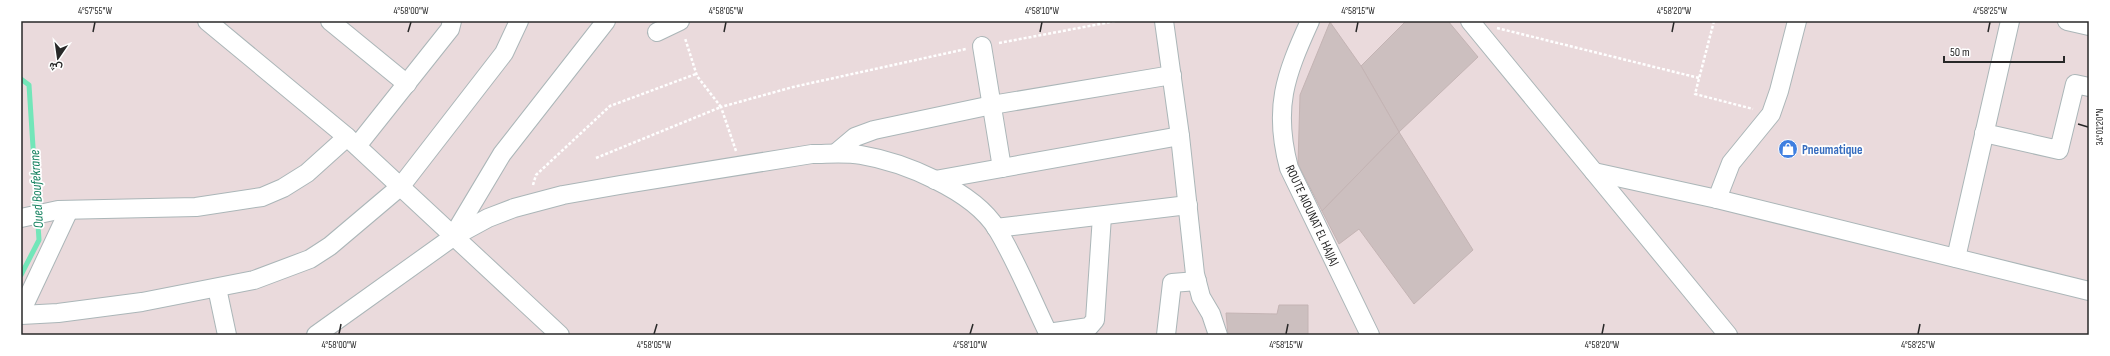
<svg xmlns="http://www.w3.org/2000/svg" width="2110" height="356" viewBox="0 0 2110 356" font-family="'Sofia Sans Condensed',Vazirmatn,sans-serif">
<rect width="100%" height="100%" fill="#eadadc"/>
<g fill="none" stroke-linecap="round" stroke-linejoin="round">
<polyline stroke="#73e6b9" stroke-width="5" points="21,79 29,85 39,240 21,275"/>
</g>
<g fill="#ccbfbf" stroke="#c4b4b4">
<polygon points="1406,21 1448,21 1478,57 1399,132 1361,66"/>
<polygon points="1330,22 1361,66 1399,132 1322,211 1298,164 1300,95"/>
<polygon points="1399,132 1473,250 1414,304 1359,229 1339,244 1322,211"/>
<polygon points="1279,305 1308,305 1308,335 1228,335 1226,313 1277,314"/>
</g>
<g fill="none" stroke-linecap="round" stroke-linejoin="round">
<defs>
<g id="minor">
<polyline points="207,21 347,137 560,335"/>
<polyline points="330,21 407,84"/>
<polyline points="1164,21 1180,136 1195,274 1201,297 1211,314 1218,335"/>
<path d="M 1310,21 C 1285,76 1273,108 1289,168 L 1370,335"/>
<polyline points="1470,21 1728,335"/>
<polyline points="2067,21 2089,26"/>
<polyline points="657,32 680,21"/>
<polyline points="982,46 1002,168"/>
<polyline points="1984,133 2059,150 2075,84 2089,87"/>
<polyline points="357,146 450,29 452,21"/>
<polyline points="836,153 855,137 874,130 992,105 1172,75"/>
<polyline points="1594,172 1717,199 2089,291"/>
<polyline points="935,180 1180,136"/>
<polyline points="1717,199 1731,163 1771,114 1779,91 1797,21"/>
<polyline points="21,218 58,210 196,207 262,197 283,188 307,173 347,137"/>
<polyline points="996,228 1188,205"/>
<polyline points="453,236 502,154 606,21"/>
<polyline points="1956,258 2010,21"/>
<polyline points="217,288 227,335"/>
<polyline points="21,312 69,210"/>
<polyline points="21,315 58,313 142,302 254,280 310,259 330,246 401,186 504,53 519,21"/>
<polyline points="1048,333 1089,327 1095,320 1102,216"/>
<path d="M 316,335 L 453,237 L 488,218 L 514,208 L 563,195 L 620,185 L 812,154 C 828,154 845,152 861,155 C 903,162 973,190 997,229 C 1017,262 1032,300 1049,335"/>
<polyline points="1166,335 1172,283 1197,281"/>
</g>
</defs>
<use href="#minor" stroke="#abb6b8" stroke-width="20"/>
<g stroke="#fff" stroke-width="2.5" stroke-dasharray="3 2" stroke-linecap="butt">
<polyline points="1714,21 1695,94 1753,109"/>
<polyline points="1497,28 1699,78"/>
<polyline points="999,43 1116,21"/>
<polyline points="736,151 721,107 793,87 966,49"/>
<polyline points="596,158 721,107 697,76 685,38"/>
<polyline points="533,185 536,175 610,106 696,74"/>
</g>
<use href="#minor" stroke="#fff" stroke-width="18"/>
</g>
<path fill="none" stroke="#282828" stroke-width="1.5" d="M 93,32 L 95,22M 408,32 L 411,22M 724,32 L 726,22M 1040,32 L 1042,22M 1356,32 L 1358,22M 1672,32 L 1674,22M 1988,32 L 1990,22M 2078,124 L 2088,127M 339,334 L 341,324M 654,334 L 657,324M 970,334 L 973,324M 1286,334 L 1288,324M 1602,334 L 1604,324M 1918,334 L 1920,324"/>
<defs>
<symbol id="shop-disc" viewBox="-11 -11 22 22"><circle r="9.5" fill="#3f7fe0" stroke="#fff"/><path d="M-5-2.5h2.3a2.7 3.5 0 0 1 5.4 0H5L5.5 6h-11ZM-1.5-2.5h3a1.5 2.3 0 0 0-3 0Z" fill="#fff"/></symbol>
</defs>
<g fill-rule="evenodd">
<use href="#shop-disc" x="1777" y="138" width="22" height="22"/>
</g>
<g text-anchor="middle" stroke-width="3.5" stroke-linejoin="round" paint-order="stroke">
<g font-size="13" font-weight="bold" fill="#366cbe" stroke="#fff" text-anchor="start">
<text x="1802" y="154">Pneumatique</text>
</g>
<g font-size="13" fill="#282828" stroke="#fff">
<text transform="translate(1313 215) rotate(65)" y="5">ROUTE AIOUNAT EL HAJJAJ</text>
</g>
<g font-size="14" font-style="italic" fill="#168260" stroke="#fff">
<text transform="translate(36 189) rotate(-93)" y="5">Oued Boufekrane</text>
</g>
</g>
<rect width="2110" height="356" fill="none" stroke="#ffffff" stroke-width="44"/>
<g transform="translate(58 58) rotate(193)" stroke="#ffffff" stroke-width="3" paint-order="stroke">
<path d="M0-3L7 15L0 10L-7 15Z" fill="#282828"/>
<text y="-6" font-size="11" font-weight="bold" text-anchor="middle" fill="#282828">ش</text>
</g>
<path d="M1944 56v6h120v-6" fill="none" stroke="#282828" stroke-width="2"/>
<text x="1950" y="56" font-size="12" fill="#282828" stroke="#ffffff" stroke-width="3" paint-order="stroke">50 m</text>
<rect x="22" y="22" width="2066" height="312" fill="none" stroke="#282828" stroke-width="1.5"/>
<g font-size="10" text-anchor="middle" fill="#282828">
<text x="95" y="14">4°57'55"W</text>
<text x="411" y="14">4°58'00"W</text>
<text x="726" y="14">4°58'05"W</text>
<text x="1042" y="14">4°58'10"W</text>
<text x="1358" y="14">4°58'15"W</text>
<text x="1674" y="14">4°58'20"W</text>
<text x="1990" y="14">4°58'25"W</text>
<text transform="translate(2099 127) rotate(-90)" y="4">34°01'20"N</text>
<text x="339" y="348">4°58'00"W</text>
<text x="654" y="348">4°58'05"W</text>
<text x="970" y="348">4°58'10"W</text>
<text x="1286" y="348">4°58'15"W</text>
<text x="1602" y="348">4°58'20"W</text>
<text x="1918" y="348">4°58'25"W</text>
</g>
</svg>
